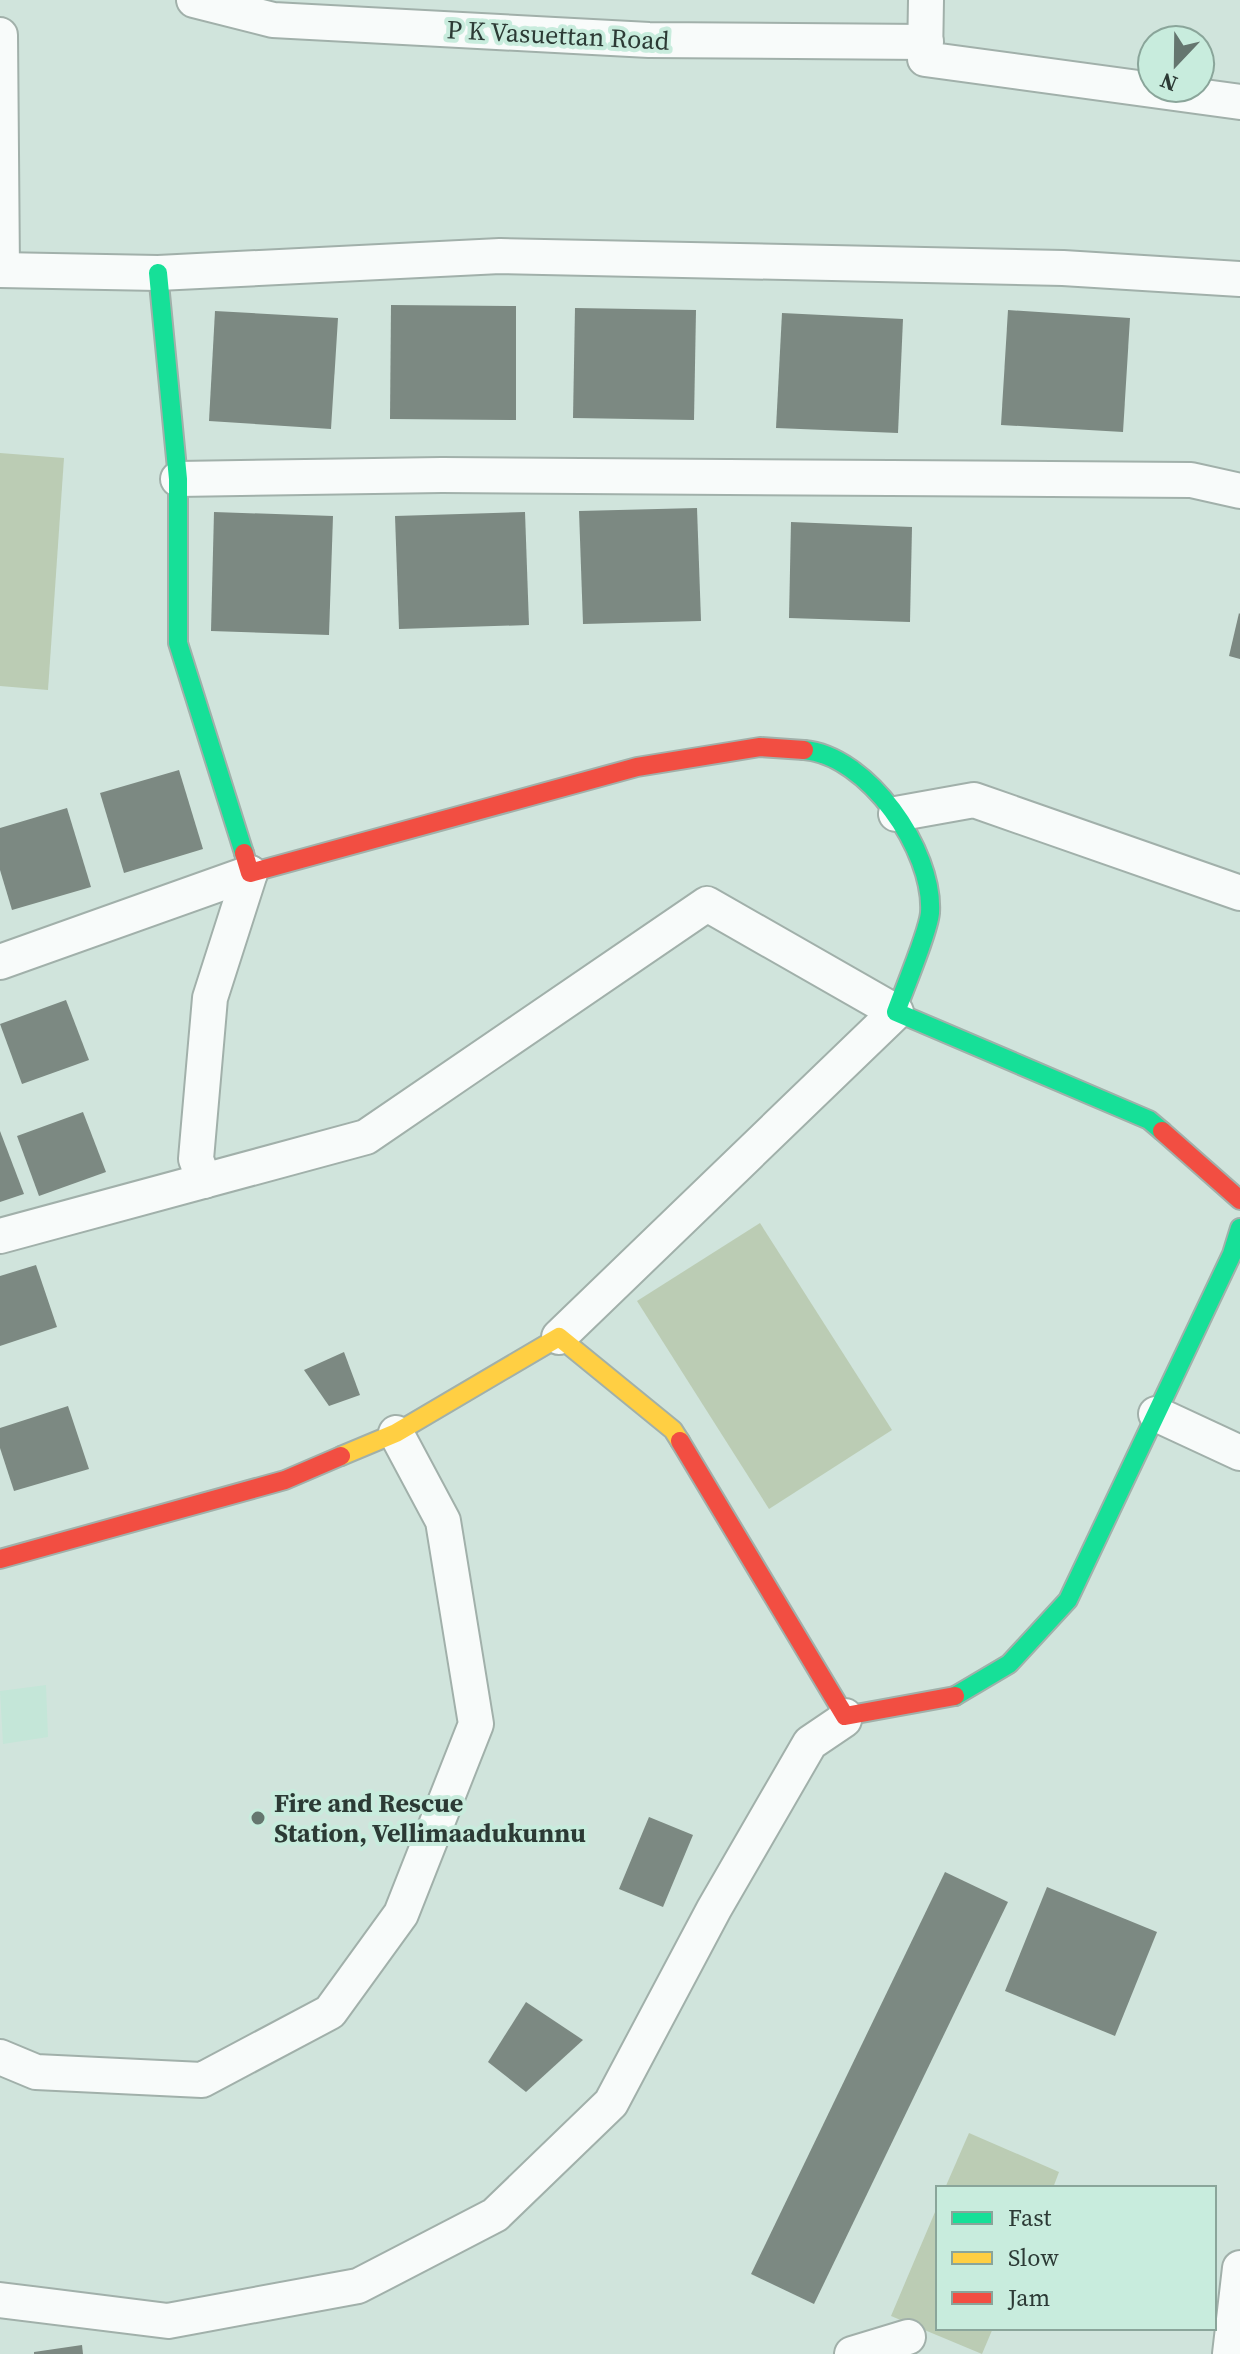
<svg xmlns="http://www.w3.org/2000/svg" width="1240" height="2354" viewBox="0 0 1240 2354" font-family="'Source Serif 4',serif">
<rect width="100%" height="100%" fill="#d0e4dc"/>
<polygon fill="#c4e6d8" points="46,1685 48,1737 3,1744 0,1691"/>
<g fill="#bbccb4">
<polygon points="0,453 64,458 48,690 0,686"/>
<polygon points="760,1223 892,1430 769,1509 637,1301"/>
<polygon points="969,2133 1059,2172 1053,2188 945,2188"/>
<polygon points="938,2205 938,2328 993,2328 982,2354 891,2316"/>
</g>
<g fill="#7c8982">
<polygon points="391,305 516,306 516,420 390,419"/>
<polygon points="575,308 696,310 694,420 573,418"/>
<polygon points="1008,310 1130,318 1123,432 1001,425"/>
<polygon points="215,311 338,318 331,429 209,421"/>
<polygon points="782,313 903,319 898,433 776,428"/>
<polygon points="697,508 701,621 583,624 579,511"/>
<polygon points="214,512 333,516 329,635 211,631"/>
<polygon points="525,512 529,625 399,629 395,516"/>
<polygon points="791,522 912,527 910,622 789,618"/>
<polygon points="1239,613 1240,614 1240,659 1229,656"/>
<polygon points="179,770 203,849 124,873 100,793"/>
<polygon points="67,808 91,887 12,910 0,870 0,828"/>
<polygon points="66,1000 89,1060 22,1084 0,1024"/>
<polygon points="83,1112 106,1172 39,1196 17,1136"/>
<polygon points="0,1131 24,1194 0,1202"/>
<polygon points="36,1265 57,1327 0,1346 0,1276"/>
<polygon points="344,1352 360,1395 329,1406 304,1370"/>
<polygon points="68,1406 89,1469 14,1491 0,1448 0,1428"/>
<polygon points="649,1817 693,1835 663,1907 619,1889"/>
<polygon points="945,1872 1008,1902 814,2304 751,2274"/>
<polygon points="1047,1887 1157,1932 1115,2036 1005,1991"/>
<polygon points="526,2002 583,2040 526,2092 488,2062"/>
<polygon points="82,2345 83,2354 34,2354 34,2352"/>
</g>
<g fill="none" stroke-linecap="round" stroke-linejoin="round">
<defs>
<g id="street">
<polyline points="194,0 273,20 649,40 926,42"/>
<polyline points="926,0 925,59 1240,102"/>
<polyline points="0,35 2,270"/>
<polyline points="0,270 158,273 500,256 1063,268 1240,279"/>
<polyline points="178,479 442,475 1191,480 1240,491"/>
<polyline points="896,814 974,800 1240,893"/>
<polyline points="0,962 250,873"/>
<polyline points="204,1181 196,1159 210,998 250,873"/>
<polyline points="0,1236 366,1137 707,904 896,1012 559,1337"/>
<polyline points="1156,1414 1240,1453"/>
<polyline points="0,2057 36,2072 202,2080 330,2012 401,1914 476,1724 443,1521 396,1433"/>
<polyline points="0,2300 168,2321 358,2286 495,2215 611,2103 714,1909 810,1743 844,1720 845,1716"/>
<polyline points="852,2354 908,2337"/>
<polyline points="1230,2354 1240,2268"/>
</g>
<g id="fast">
<polyline points="158,273 178,479 178,643 244,853"/>
<path d="M 804,750 C 867,755 934,850 930,913 C 928,933 904,989 896,1012 L 1149,1120 L 1162,1131"/>
<polyline points="955,1696 1009,1664 1068,1600 1232,1254 1240,1228"/>
</g>
<polyline id="slow" points="341,1456 396,1433 559,1337 673,1430 680,1441"/>
<g id="jam">
<polyline points="244,853 250,873 637,767 760,747 804,750"/>
<polyline points="1162,1131 1240,1200"/>
<polyline points="680,1441 845,1716 955,1696"/>
<polyline points="0,1559 285,1480 341,1456"/>
</g>
</defs>
<use href="#street" stroke="#a1b0aa" stroke-width="38"/>
<use href="#fast" stroke="#a1b0aa" stroke-width="22"/>
<use href="#slow" stroke="#a1b0aa" stroke-width="22"/>
<use href="#jam" stroke="#a1b0aa" stroke-width="22"/>
<use href="#street" stroke="#f8fbfa" stroke-width="34"/>
<use href="#fast" stroke="#16e098" stroke-width="18"/>
<use href="#slow" stroke="#ffcf43" stroke-width="18"/>
<use href="#jam" stroke="#f24e42" stroke-width="18"/>
</g>
<circle fill="#65766f" stroke="#c8ecdd" stroke-width="3" cx="258" cy="1818" r="8"/>
<g text-anchor="middle" stroke-width="8" stroke-linejoin="round" paint-order="stroke">
<g font-size="26" fill="#2c3a35" stroke="#c8ecdd">
<text transform="translate(558 35) rotate(3)" y="9">P K Vasuettan Road</text>
</g>
<g font-size="26" font-weight="bold" fill="#2c3a35" stroke="#c8ecdd" text-anchor="start">
<text x="274" y="1812">Fire and Rescue<tspan x="274" dy="30">Station, Vellimaadukunnu</tspan></text>
</g>
</g>
<rect x="936" y="2186" width="280" height="144" fill="#c8ecdd" stroke="#8aa59a" stroke-width="2"/>
<rect x="952" y="2212" width="40" height="12" fill="#16e098" stroke="#8aa59a" stroke-width="2"/>
<text x="1008" y="2226" font-size="24" fill="#2c3a35">Fast</text>
<rect x="952" y="2252" width="40" height="12" fill="#ffcf43" stroke="#8aa59a" stroke-width="2"/>
<text x="1008" y="2266" font-size="24" fill="#2c3a35">Slow</text>
<rect x="952" y="2292" width="40" height="12" fill="#f24e42" stroke="#8aa59a" stroke-width="2"/>
<text x="1008" y="2306" font-size="24" fill="#2c3a35">Jam</text>
<g transform="translate(1176 64) rotate(202)"><circle r="38" fill="#c8ecdd" stroke="#8aa59a" stroke-width="2"/>
<path d="M0-6L14 30L0 20L-14 30Z" fill="#65766f"/>
<text y="-12" font-size="22" font-weight="bold" text-anchor="middle" fill="#2c3a35">N</text>
</g>
</svg>
